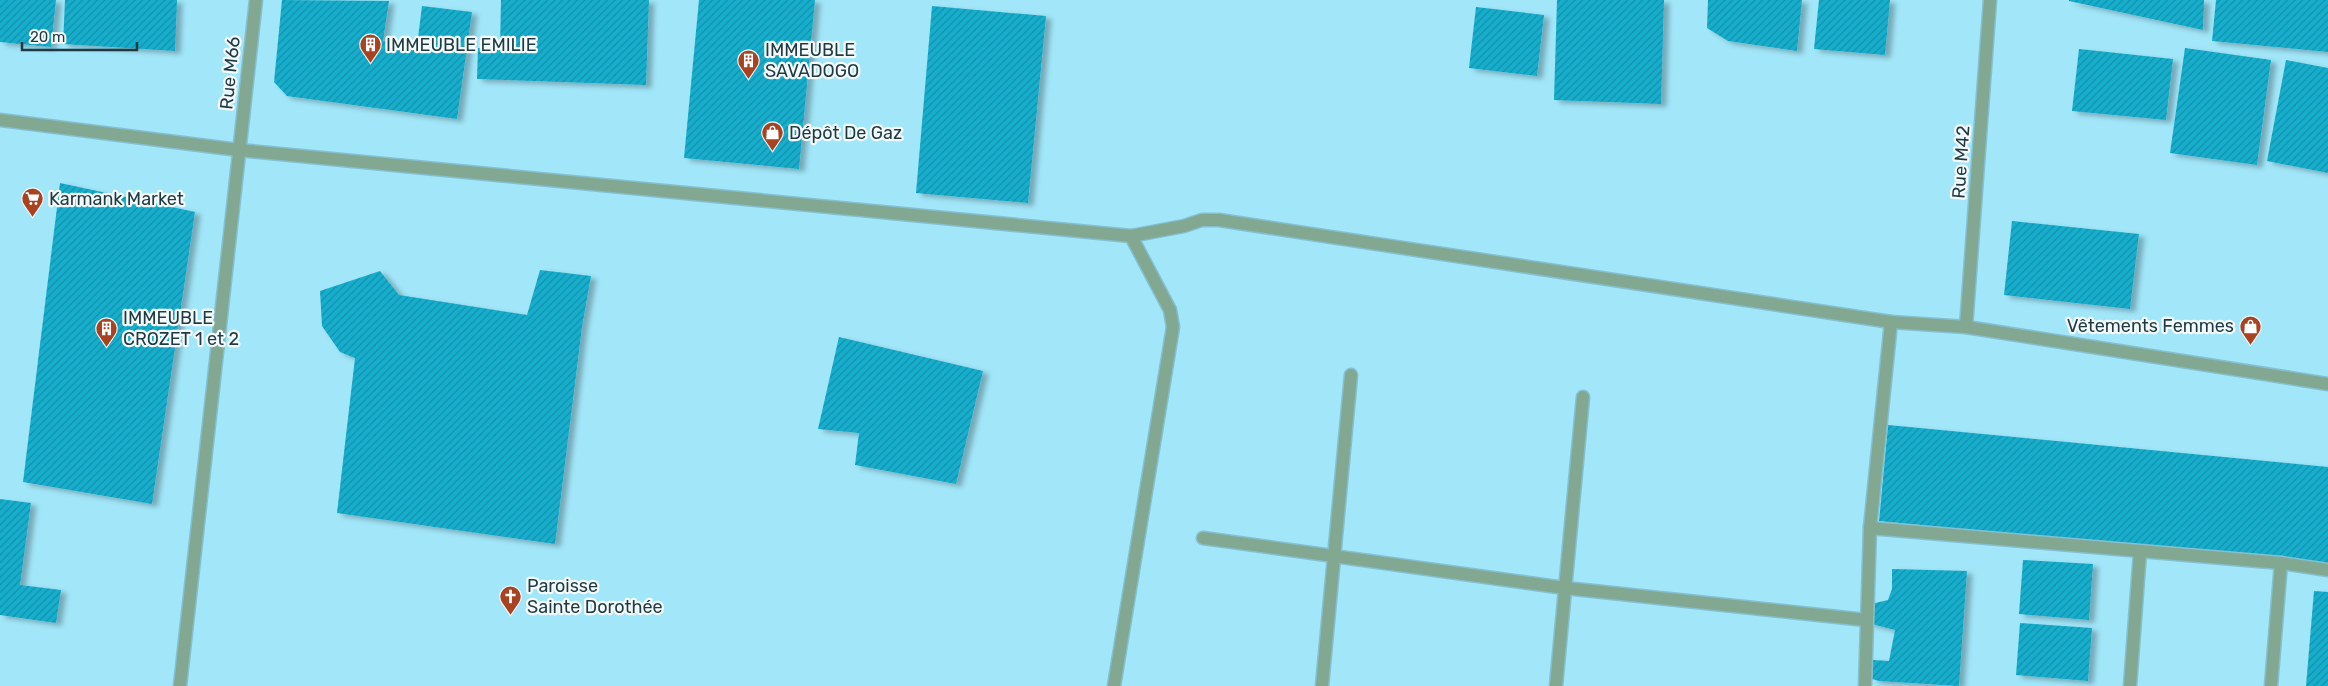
<svg xmlns="http://www.w3.org/2000/svg" width="2328" height="686" viewBox="0 0 2328 686" font-family="Rubik,sans-serif">
<defs>
<pattern id="building-hatch" width="6" height="6" patternUnits="userSpaceOnUse" patternTransform="scale(1.25)"><rect width="6" height="6" fill="#17aecd"/><path d="M-1 1l2-2M0 6l6-6M5 7l2-2" fill="none" stroke="#148fa8"/></pattern>
<filter id="shadow"><feDropShadow dx="5.5" dy="3" stdDeviation="2.5" flood-color="#0004"/></filter>
</defs>
<rect width="100%" height="100%" fill="#a1e6f9"/>
<g fill="url(#building-hatch)" filter="url(#shadow)">
<polygon points="0,0 56,0 51,47 0,42"/>
<polygon points="65,0 177,0 175,51 63,44"/>
<polygon points="282,0 389,1 383,41 417,46 422,6 472,12 457,119 287,96 274,82"/>
<polygon points="501,0 649,0 646,85 477,79 478,48 500,48"/>
<polygon points="699,0 815,0 799,169 684,158"/>
<polygon points="1557,0 1664,0 1661,104 1554,100"/>
<polygon points="1708,0 1802,0 1797,51 1728,41 1707,28"/>
<polygon points="1819,0 1890,0 1885,55 1814,49"/>
<polygon points="2069,0 2204,0 2203,30 2069,1"/>
<polygon points="2216,0 2328,0 2328,52 2212,41"/>
<polygon points="932,6 1046,16 1028,203 916,193"/>
<polygon points="1476,7 1544,15 1537,76 1469,68"/>
<polygon points="2185,48 2271,60 2257,165 2170,153"/>
<polygon points="2079,49 2173,59 2166,120 2072,111"/>
<polygon points="2286,60 2328,68 2328,173 2267,161"/>
<polygon points="60,183 195,212 152,504 23,482"/>
<polygon points="2012,221 2139,234 2130,309 2004,295"/>
<polygon points="540,270 591,276 582,327 555,544 337,513 355,358 340,352 322,326 320,291 380,271 399,295 527,315"/>
<polygon points="839,337 983,371 956,484 855,465 859,433 818,429"/>
<polygon points="1888,425 2328,467 2328,564 1879,521"/>
<polygon points="0,499 31,503 20,585 61,590 56,623 0,615"/>
<polygon points="2023,560 2093,564 2089,620 2019,614"/>
<polygon points="1892,569 1967,571 1959,686 1879,681 1872,679 1873,660 1889,661 1895,630 1868,623 1867,605 1888,600 1892,589"/>
<polygon points="2314,591 2328,592 2328,686 2306,686"/>
<polygon points="2020,623 2092,628 2088,681 2016,675"/>
</g>
<g fill="none" stroke-linecap="round" stroke-linejoin="round">
<defs>
<g id="minor">
<polyline points="0,120 239,150 1131,236 1184,226 1202,220 1219,220 1891,322 1966,327 2328,384"/>
<polyline points="1966,327 1990,0"/>
<polyline points="1870,528 2281,563 2328,570"/>
<polyline points="1203,538 1565,588 1866,620"/>
<polyline points="180,686 256,0"/>
<polyline points="1114,686 1173,327 1170,310 1131,236"/>
<polyline points="1322,686 1351,375"/>
<polyline points="1556,686 1583,397"/>
<polyline points="1865,686 1870,528 1891,322"/>
<polyline points="2130,686 2140,552"/>
<polyline points="2271,686 2281,563"/>
</g>
</defs>
<use href="#minor" stroke="#84c0d1" stroke-width="15"/>
<use href="#minor" stroke="#82a891" stroke-width="12"/>
</g>
<defs>
<symbol id="building-pin" viewBox="-11 -11 22 30"><path d="M0 17L-7.5 6A9.5 9.5 0 1 1 7.5 6Z" fill="#a94221" stroke="#f5fbfd"/><path d="M-4-6H4V6H1V3H-1V6H-4ZM-2.5-4.3h1.7v1.8h-1.7ZM.8-4.3h1.7v1.8H.8ZM-2.5-1h1.7V.8h-1.7ZM.8-1h1.7V.8H.8Z" fill="#fff"/></symbol>
<symbol id="shop-pin" viewBox="-11 -11 22 30"><path d="M0 17L-7.5 6A9.5 9.5 0 1 1 7.5 6Z" fill="#a94221" stroke="#f5fbfd"/><path d="M-5-2.5h2.3a2.7 3.5 0 0 1 5.4 0H5L5.5 6h-11ZM-1.5-2.5h3a1.5 2.3 0 0 0-3 0Z" fill="#fff"/></symbol>
<symbol id="supermarket-pin" viewBox="-11 -11 22 30"><path d="M0 17L-7.5 6A9.5 9.5 0 1 1 7.5 6Z" fill="#a94221" stroke="#f5fbfd"/><path d="M-6-5.5h2.5l.6 2H6L4.5 2H-2.5L-4.4-4H-6ZM-1.5 3.2a1.3 1.3 0 1 0 .1 0ZM3 3.2a1.3 1.3 0 1 0 .1 0Z" fill="#fff"/></symbol>
<symbol id="church-pin" viewBox="-11 -11 22 30"><path d="M0 17L-7.5 6A9.5 9.5 0 1 1 7.5 6Z" fill="#a94221" stroke="#f5fbfd"/><path d="M-1.2-6h2.4v3.5h3.3v2.4h-3.3V6h-2.4V-.1h-3.3v-2.4h3.3Z" fill="#fff"/></symbol>
</defs>
<g fill-rule="evenodd">
<use href="#building-pin" x="358" y="32" width="25" height="34"/>
<use href="#building-pin" x="736" y="48" width="25" height="34"/>
<use href="#shop-pin" x="760" y="120" width="25" height="34"/>
<use href="#supermarket-pin" x="20" y="186" width="25" height="34"/>
<use href="#shop-pin" x="2238" y="314" width="25" height="34"/>
<use href="#building-pin" x="94" y="316" width="25" height="34"/>
<use href="#church-pin" x="498" y="584" width="25" height="34"/>
</g>
<g text-anchor="middle" stroke-width="4.5" stroke-linejoin="round" paint-order="stroke">
<g font-size="18" fill="#1e3b43" stroke="#f5fbfd" text-anchor="start">
<text x="386" y="51">IMMEUBLE EMILIE</text>
<text x="765" y="56">IMMEUBLE<tspan x="765" dy="21">SAVADOGO</tspan></text>
<text x="789" y="139">Dépôt De Gaz</text>
<text x="49" y="205">Karmank Market</text>
<text x="123" y="324">IMMEUBLE<tspan x="123" dy="21">CROZET 1 et 2</tspan></text>
<text x="2234" y="332" text-anchor="end">Vêtements Femmes</text>
<text x="527" y="592">Paroisse<tspan x="527" dy="21">Sainte Dorothée</tspan></text>
</g>
<g font-size="18" fill="#1e3b43" stroke="#f5fbfd">
<text transform="translate(230 73) rotate(-84)" y="6">Rue M66</text>
<text transform="translate(1961 162) rotate(-86)" y="6">Rue M42</text>
</g>
</g>
<path d="M22 42v8h115v-8" fill="none" stroke="#1e3b43" stroke-width="2.5"/>
<text x="30" y="42" font-size="15" fill="#1e3b43" stroke="#f5fbfd" stroke-width="4" paint-order="stroke">20 m</text>
</svg>
